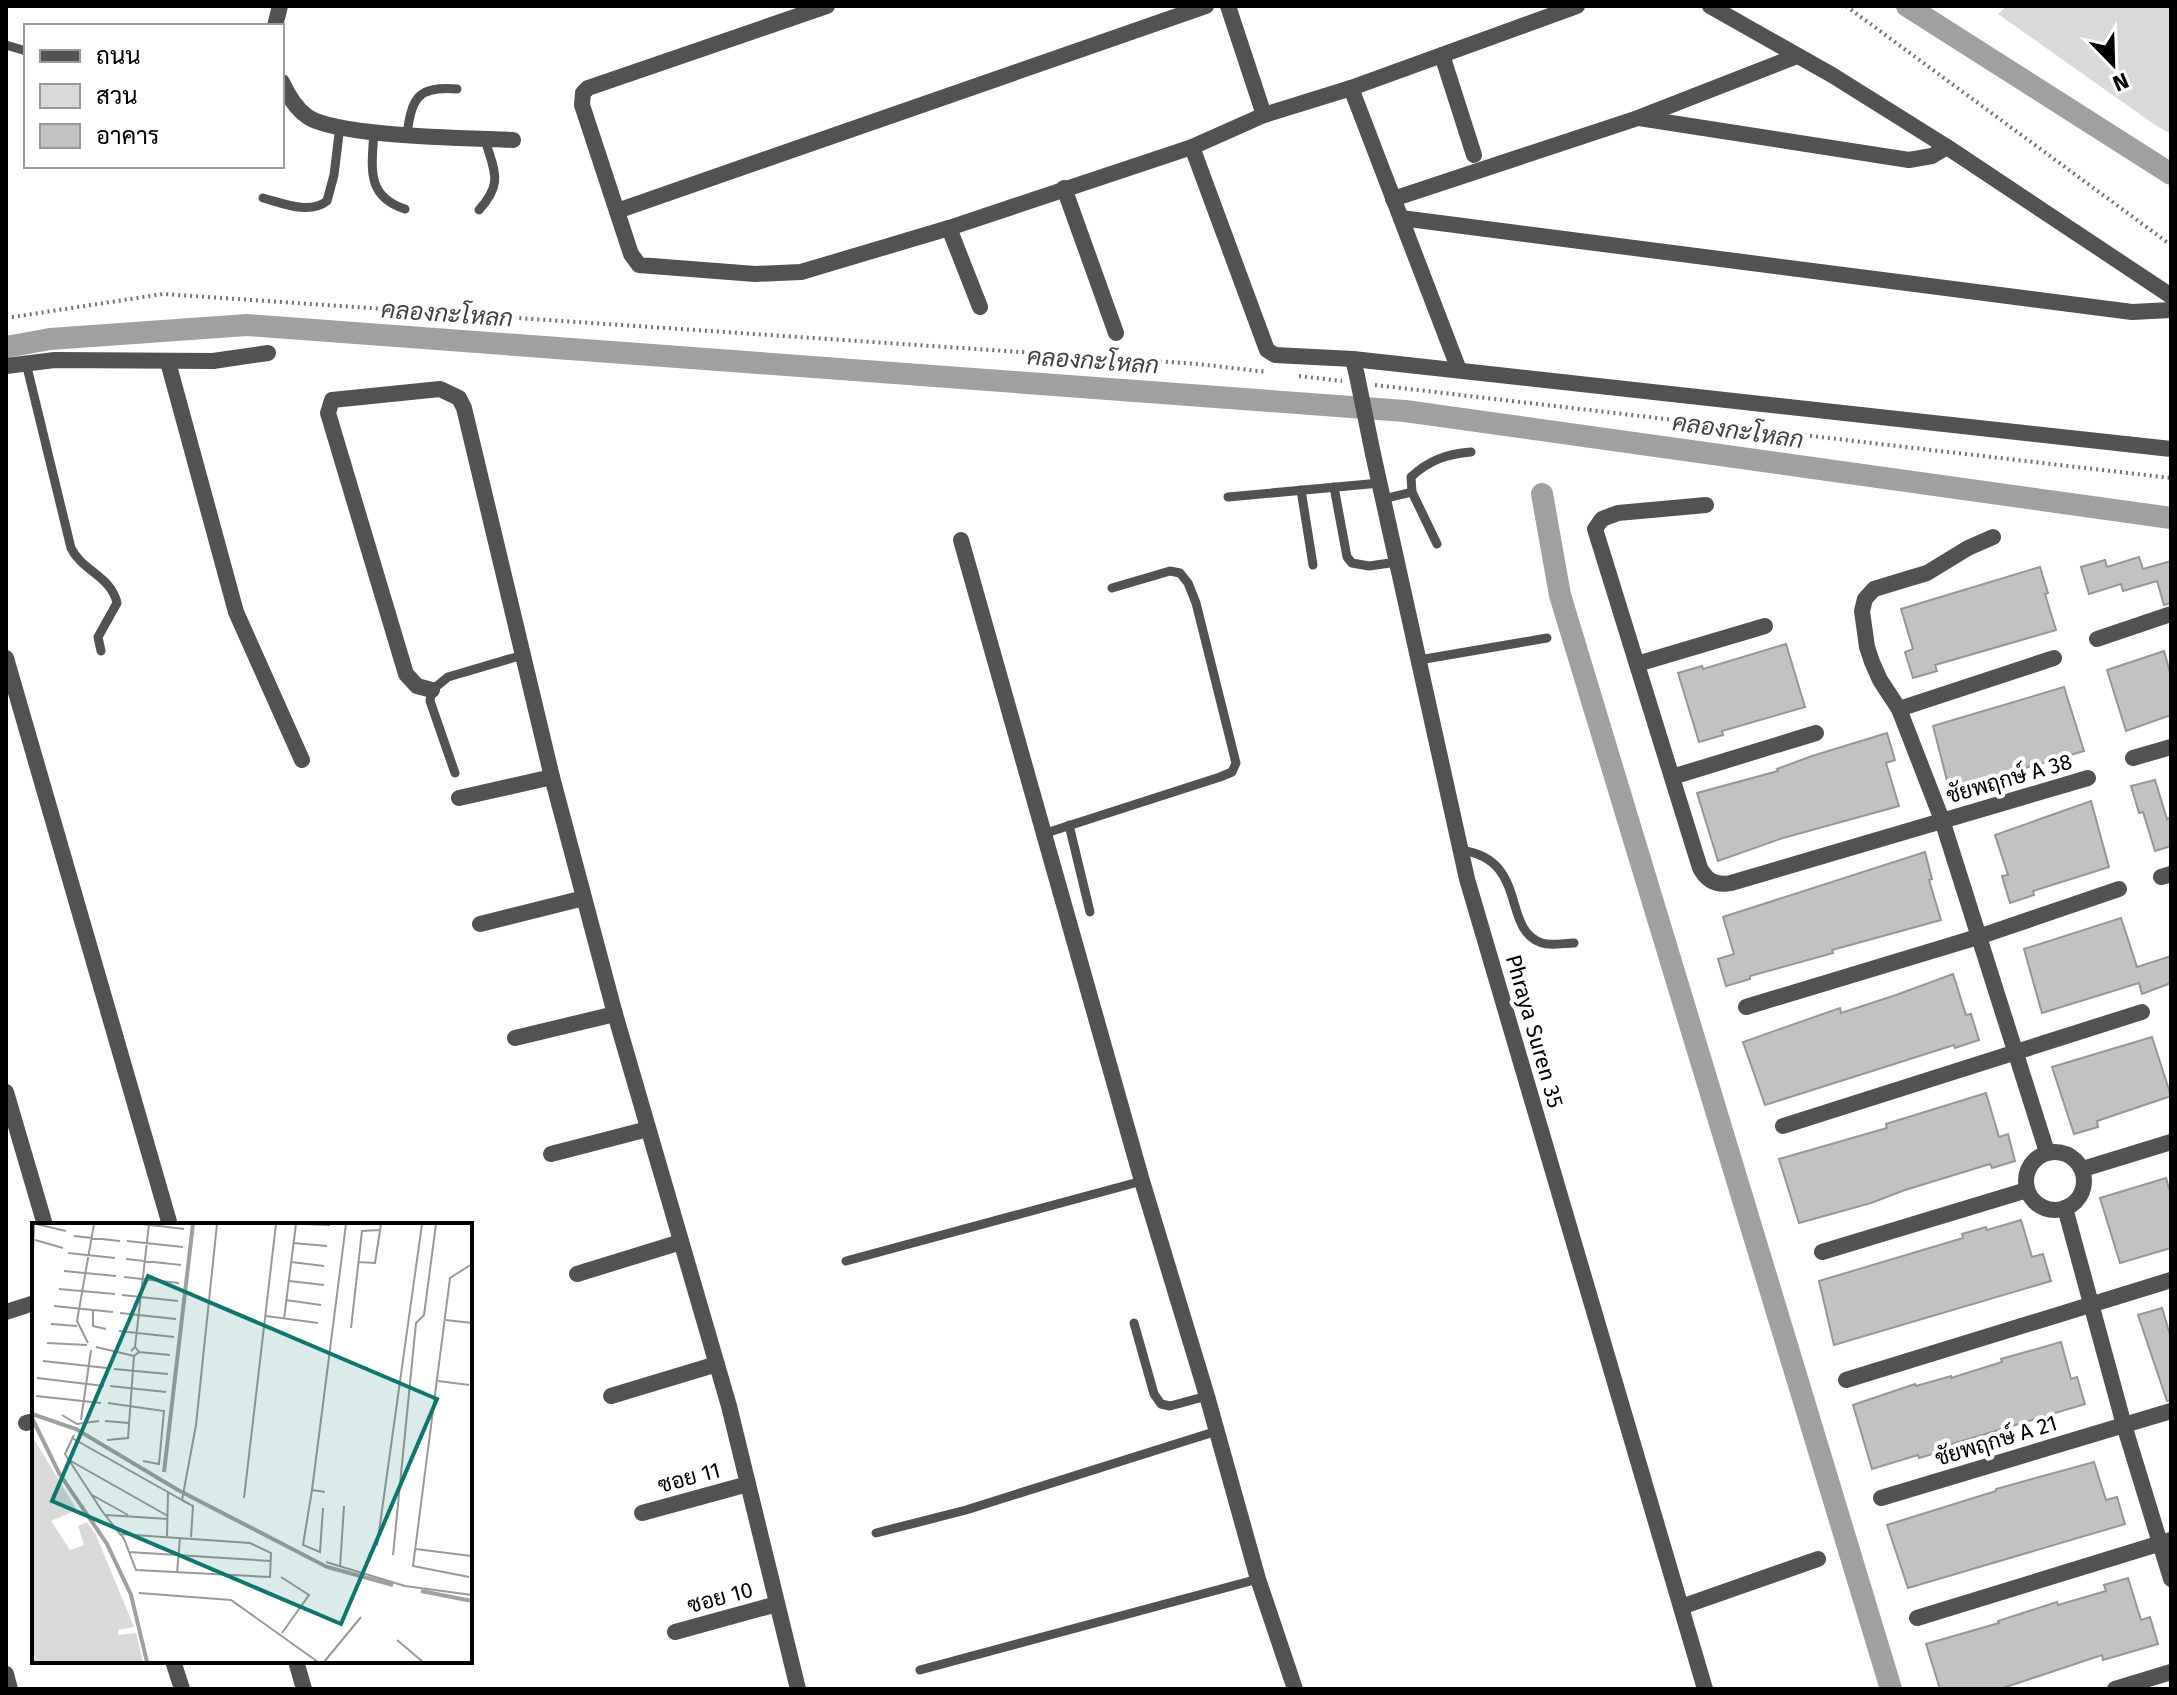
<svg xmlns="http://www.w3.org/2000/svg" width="2177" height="1695" viewBox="0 0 2177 1695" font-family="'Fira Sans',Sarabun,sans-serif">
<rect width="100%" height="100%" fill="#fff"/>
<polygon fill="#d9d9d9" points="2007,6 2171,6 2171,134 2155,125 1998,14"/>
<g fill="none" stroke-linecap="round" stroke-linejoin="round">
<g stroke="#a0a0a0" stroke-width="22">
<polyline points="1907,6 2171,174"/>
<polyline points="6,347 50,339 247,325 1405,411 2171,518"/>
<polyline points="1542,494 1560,595 1891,1689"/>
</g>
</g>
<g fill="#c2c2c2" stroke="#969696" stroke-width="2">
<polygon points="2139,557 2143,569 2171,561 2171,603 2164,605 2157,581 2123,591 2121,584 2089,594 2081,567 2105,560 2107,567"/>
<polygon points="2040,567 2048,593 2045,594 2056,630 1935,665 1937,671 1913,678 1905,652 1913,649 1901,609"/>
<polygon points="1786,644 1805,707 1722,731 1723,735 1699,742 1678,673 1702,666 1703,669"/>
<polygon points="2164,651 2171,676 2171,715 2126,731 2107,670"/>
<polygon points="2064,687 2084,751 1973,783 1974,785 1950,792 1933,726"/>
<polygon points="1887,733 1895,760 1886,763 1899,806 1783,838 1718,861 1697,793 1778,771 1777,769 1812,756"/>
<polygon points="2155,780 2167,819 2171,817 2171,846 2155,851 2143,812 2139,813 2131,786"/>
<polygon points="2091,801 2109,867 2033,891 2034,895 2010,903 2002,876 2008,875 1995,835"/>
<polygon points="1925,852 1932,879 1929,880 1941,920 1832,950 1833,953 1750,976 1750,979 1726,986 1718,959 1734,954 1723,917"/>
<polygon points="2121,918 2137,967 2171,956 2171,983 2142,994 2139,983 2042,1013 2024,949"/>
<polygon points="1953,974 1966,1015 1971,1014 1979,1040 1955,1048 1954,1045 1765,1105 1743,1042 1840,1008 1841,1013 1896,995"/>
<polygon points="2152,1037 2171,1096 2097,1121 2098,1127 2074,1134 2052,1067"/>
<polygon points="1986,1093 1999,1137 2008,1134 2015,1161 1992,1168 1990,1164 1905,1190 1871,1203 1799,1223 1779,1159 1887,1128 1886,1124"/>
<polygon points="2166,1178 2171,1195 2171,1248 2120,1263 2100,1198"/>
<polygon points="2021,1220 2032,1257 2043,1254 2051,1281 1834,1345 1819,1281 1963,1238 1962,1234 1986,1227 1987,1230"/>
<polygon points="2162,1308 2171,1338 2171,1400 2167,1401 2138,1315"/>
<polygon points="2061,1342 2071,1379 2077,1377 2085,1404 1942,1447 1943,1451 1919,1458 1918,1455 1872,1469 1853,1405 1915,1384 1916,1386 1951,1376 1951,1378 2002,1362 2001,1359"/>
<polygon points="2094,1462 2106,1500 2117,1497 2125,1524 1908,1588 1887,1525 1996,1491 1996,1489"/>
<polygon points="2128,1578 2141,1620 2150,1617 2158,1644 2103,1660 2102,1655 2000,1689 1940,1689 1926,1644 1999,1623 1998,1621 2057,1602 2058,1605 2106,1591 2104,1585"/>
</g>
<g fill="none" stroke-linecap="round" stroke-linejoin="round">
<g stroke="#747474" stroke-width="4" stroke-dasharray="2 4" stroke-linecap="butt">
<polyline points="1846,6 2171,245"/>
<polyline points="6,318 163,294 1198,364 1267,372"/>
<polyline points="1299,376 1342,381"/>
<polyline points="1375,385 2171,478"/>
</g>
<g stroke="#525252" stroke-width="9">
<polyline points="6,45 26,51"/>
<path d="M 374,131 C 372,167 365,196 405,209"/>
<path d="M 407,134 C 412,97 418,86 457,89"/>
<path d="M 263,198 C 282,203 309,215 327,201 L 334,175 L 340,126"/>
<path d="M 479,210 C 504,182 494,172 485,139"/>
<path d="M 26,363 L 71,548 C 82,571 111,576 117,603 L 98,637 L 101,651"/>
<polyline points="1334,487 1347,557 1352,563 1369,566 1397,562"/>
<polyline points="1301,490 1313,565"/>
<polyline points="1228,497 1380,483"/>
<polyline points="1383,499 1412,492"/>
<path d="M 1437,544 L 1412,492 L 1411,477 C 1429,460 1447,454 1471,452"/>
<polyline points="1419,660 1547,638"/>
<polyline points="455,773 430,701 432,690 448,677 523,655"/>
<polyline points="1069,825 1090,912"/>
<polyline points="1043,834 1220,777 1232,772 1236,763 1196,603 1188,583 1180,573 1170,571 1112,588"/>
<path d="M 1460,850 C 1530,859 1500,929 1542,943 C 1551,946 1565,943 1574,943"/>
<polyline points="846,1261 1142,1181"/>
<polyline points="1134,1323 1154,1394 1161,1404 1170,1406 1207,1396"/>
<polyline points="876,1533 966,1510 1217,1431"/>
<polyline points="920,1670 1258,1579"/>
</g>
<g stroke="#525252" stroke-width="16">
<polyline points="827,6 588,88 583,93 582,105 631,254 639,265 755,274 801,272 949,228 1192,147 1264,115 1351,88 1577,6"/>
<polyline points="1228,6 1264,115"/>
<polyline points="1710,6 1832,75 1947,147 2171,296"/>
<polyline points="275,26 280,6"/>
<polyline points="1442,55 1474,155"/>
<path d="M 282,82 C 288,95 295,108 308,117 C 339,137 471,138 513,140"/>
<polyline points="1351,88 1459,370"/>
<polyline points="1639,118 1909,160 1932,156 1947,147"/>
<polyline points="1192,147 1267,350 1275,355 1353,359"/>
<polyline points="1064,188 1116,333"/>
<polyline points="1393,199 1638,118 1797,56"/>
<polyline points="617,211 1206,6"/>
<polyline points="1401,218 2132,312 2171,310"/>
<polyline points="949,228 980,307"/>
<polyline points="168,362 236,612 302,760"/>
<polyline points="6,366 55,360 213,361 268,353"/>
<polyline points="1357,376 1353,359 2171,449"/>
<polyline points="1373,454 1467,879 1705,1689"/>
<path d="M 1706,505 L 1618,513 L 1602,519 L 1595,529 L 1700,868 C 1707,881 1716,886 1731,883 L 2088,778"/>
<polyline points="1993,537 1968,548 1927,573 1874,589 1865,599 1862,611 1867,647 1872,662 1880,680 1899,709 1942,820 2047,1152"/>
<polyline points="961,540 1142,1181 1207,1396 1258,1579 1295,1689"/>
<polyline points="2097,639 2171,614"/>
<polyline points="6,658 170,1225"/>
<polyline points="1637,664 1765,626"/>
<polyline points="432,690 417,686 406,674 328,413 332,400 440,389 459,398 464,408 552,777"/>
<polyline points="1899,709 2054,658"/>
<polyline points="2133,758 2171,747"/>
<polyline points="1672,777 1816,733"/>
<polyline points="459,798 552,777 615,1014 729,1406 798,1689"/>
<polyline points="2161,877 2171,874"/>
<polyline points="480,924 584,898"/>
<polyline points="1746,1007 1981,936 2119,889"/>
<polyline points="515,1038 615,1014"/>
<polyline points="6,1092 45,1225"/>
<polyline points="1783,1126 2142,1012"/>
<circle cx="2055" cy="1181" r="29"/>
<polyline points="551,1154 648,1129"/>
<polyline points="2083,1169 2171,1142"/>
<polyline points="2065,1208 2124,1425 2171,1579"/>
<polyline points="1822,1252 2027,1190"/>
<polyline points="577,1274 681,1242"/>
<polyline points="6,1312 34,1303"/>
<polyline points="1846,1380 2171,1280"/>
<polyline points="611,1396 717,1364"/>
<polyline points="26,1423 34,1421"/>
<polyline points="1881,1498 2171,1411"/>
<polyline points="642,1513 748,1484"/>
<polyline points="1681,1607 1818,1559"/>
<polyline points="1917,1618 2171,1540"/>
<polyline points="675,1632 777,1604"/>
<polyline points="173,1661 182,1689"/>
<polyline points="296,1661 304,1689"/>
<polyline points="6,1674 10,1689"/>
<polyline points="2115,1689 2171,1672"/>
</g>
<polyline stroke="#525252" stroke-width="16" points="1357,376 1373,454"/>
</g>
<g text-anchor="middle" stroke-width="8" stroke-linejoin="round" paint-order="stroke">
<g font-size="22" fill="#000" stroke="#fff">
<text transform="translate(2009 778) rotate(-16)" y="8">ชัยพฤกษ์ A 38</text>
<text transform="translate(1535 1031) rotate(74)" y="8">Phraya Suren 35</text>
<text transform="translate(1996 1440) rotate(-17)" y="8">ชัยพฤกษ์ A 21</text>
<text transform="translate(689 1477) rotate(-15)" y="8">ซอย 11</text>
<text transform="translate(720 1597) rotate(-15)" y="8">ซอย 10</text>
</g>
<g font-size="24" font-style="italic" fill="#414141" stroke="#fff">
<text transform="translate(447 314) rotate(4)" y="8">คลองกะโหลก</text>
<text transform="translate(1093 361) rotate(4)" y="8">คลองกะโหลก</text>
<text transform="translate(1738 431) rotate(8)" y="8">คลองกะโหลก</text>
</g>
</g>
<g transform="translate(32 1223)">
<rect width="440" height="440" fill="#fff"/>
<path d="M 0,213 L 45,287 L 19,298 L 38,327 L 52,322 L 46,303 L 55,299 L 64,312 L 102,404 L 86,407 L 86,412 L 104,410 L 111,439 L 0,439 Z" fill="#d9d9d9"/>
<path fill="none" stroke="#a0a0a0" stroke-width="4" d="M 0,191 L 44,206 L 146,267 L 295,344 L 361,362M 0,195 L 27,250 L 75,321 L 99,372 L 115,439M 132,249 L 161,1M 389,368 L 440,378"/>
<path fill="none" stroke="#999" stroke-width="2" d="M 4,1 L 34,8M 110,1 L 152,6M 273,1 L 298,2M 42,13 L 88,18M 3,17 L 31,25M 95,18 L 151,24M 261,20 L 295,23M 36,30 L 83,35M 94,36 L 149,42M 259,39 L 292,43M 326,39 L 343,40 L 349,1M 32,48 L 84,53M 92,54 L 147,60M 0,58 L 2,1M 257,58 L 292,62M 27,66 L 83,71M 90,72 L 146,78M 254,77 L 289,82M 22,83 L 81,89M 61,87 L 61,103 L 74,106M 88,90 L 144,96M 234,93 L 286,100M 252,96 L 264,1M 414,97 L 440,100M 19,101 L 45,103M 319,105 L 330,8 L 348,7M 87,108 L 142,114M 15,120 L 55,122M 56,120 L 45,98 L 62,1M 64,124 L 102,133 L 107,129 L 103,124 L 99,128M 103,124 L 117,1M 107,129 L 138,132M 11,138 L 75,145M 82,146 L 136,151M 5,155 L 72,163M 406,158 L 437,162M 78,163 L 134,169M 4,173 L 69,180M 76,180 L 132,188 L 127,241 L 111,238M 30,192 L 45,201 L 67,198M 49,197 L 59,127M 73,198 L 97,200M 42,212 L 33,231 L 70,288 L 88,311 L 90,313 L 92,316 L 104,347 L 238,354 L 239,330 L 218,320 L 88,311M 40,215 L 150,277 L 164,202 L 185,1M 75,217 L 96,215 L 102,133M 37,237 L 136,293M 280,267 L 271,322 L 288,329 L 291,285M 293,269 L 280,267 L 314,1M 60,272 L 96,292M 212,275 L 244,1M 150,277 L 161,283 L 159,314M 74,292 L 136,296M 135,313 L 136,270M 345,323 L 390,1M 384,326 L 439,333M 97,329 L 239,338M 361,332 L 384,100 L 392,92 L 404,1M 294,339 L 373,363 L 440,372M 308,344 L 312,283M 145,350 L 148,315M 249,354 L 277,372 L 250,410M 437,354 L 381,343 L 418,55 L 440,41M 107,370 L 199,377 L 286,439M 365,417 L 391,439M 292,439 L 329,394"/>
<path fill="#0f766e" fill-opacity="0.15" stroke="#0f766e" stroke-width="4" d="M 116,53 L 405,176 L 309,401 L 20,278 Z"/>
<rect width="440" height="440" fill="none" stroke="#000" stroke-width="4"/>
</g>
<rect width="2177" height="1695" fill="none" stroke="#000000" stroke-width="16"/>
<rect x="24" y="24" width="260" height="144" fill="#ffffff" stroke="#999999" stroke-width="2"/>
<rect x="40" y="50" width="40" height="12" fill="#525252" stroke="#999999" stroke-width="2"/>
<text x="96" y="64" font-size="24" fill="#000000">ถนน</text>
<rect x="40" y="84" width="40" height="24" fill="#d9d9d9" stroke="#999999" stroke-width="2"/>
<text x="96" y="104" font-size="24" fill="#000000">สวน</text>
<rect x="40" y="124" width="40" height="24" fill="#c2c2c2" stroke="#999999" stroke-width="2"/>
<text x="96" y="144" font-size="24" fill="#000000">อาคาร</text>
<g transform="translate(2113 64) rotate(157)" stroke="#ffffff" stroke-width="6" paint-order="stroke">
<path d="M0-6L14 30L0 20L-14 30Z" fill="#000000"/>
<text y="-12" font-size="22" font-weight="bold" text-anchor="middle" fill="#000000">N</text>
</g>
</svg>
